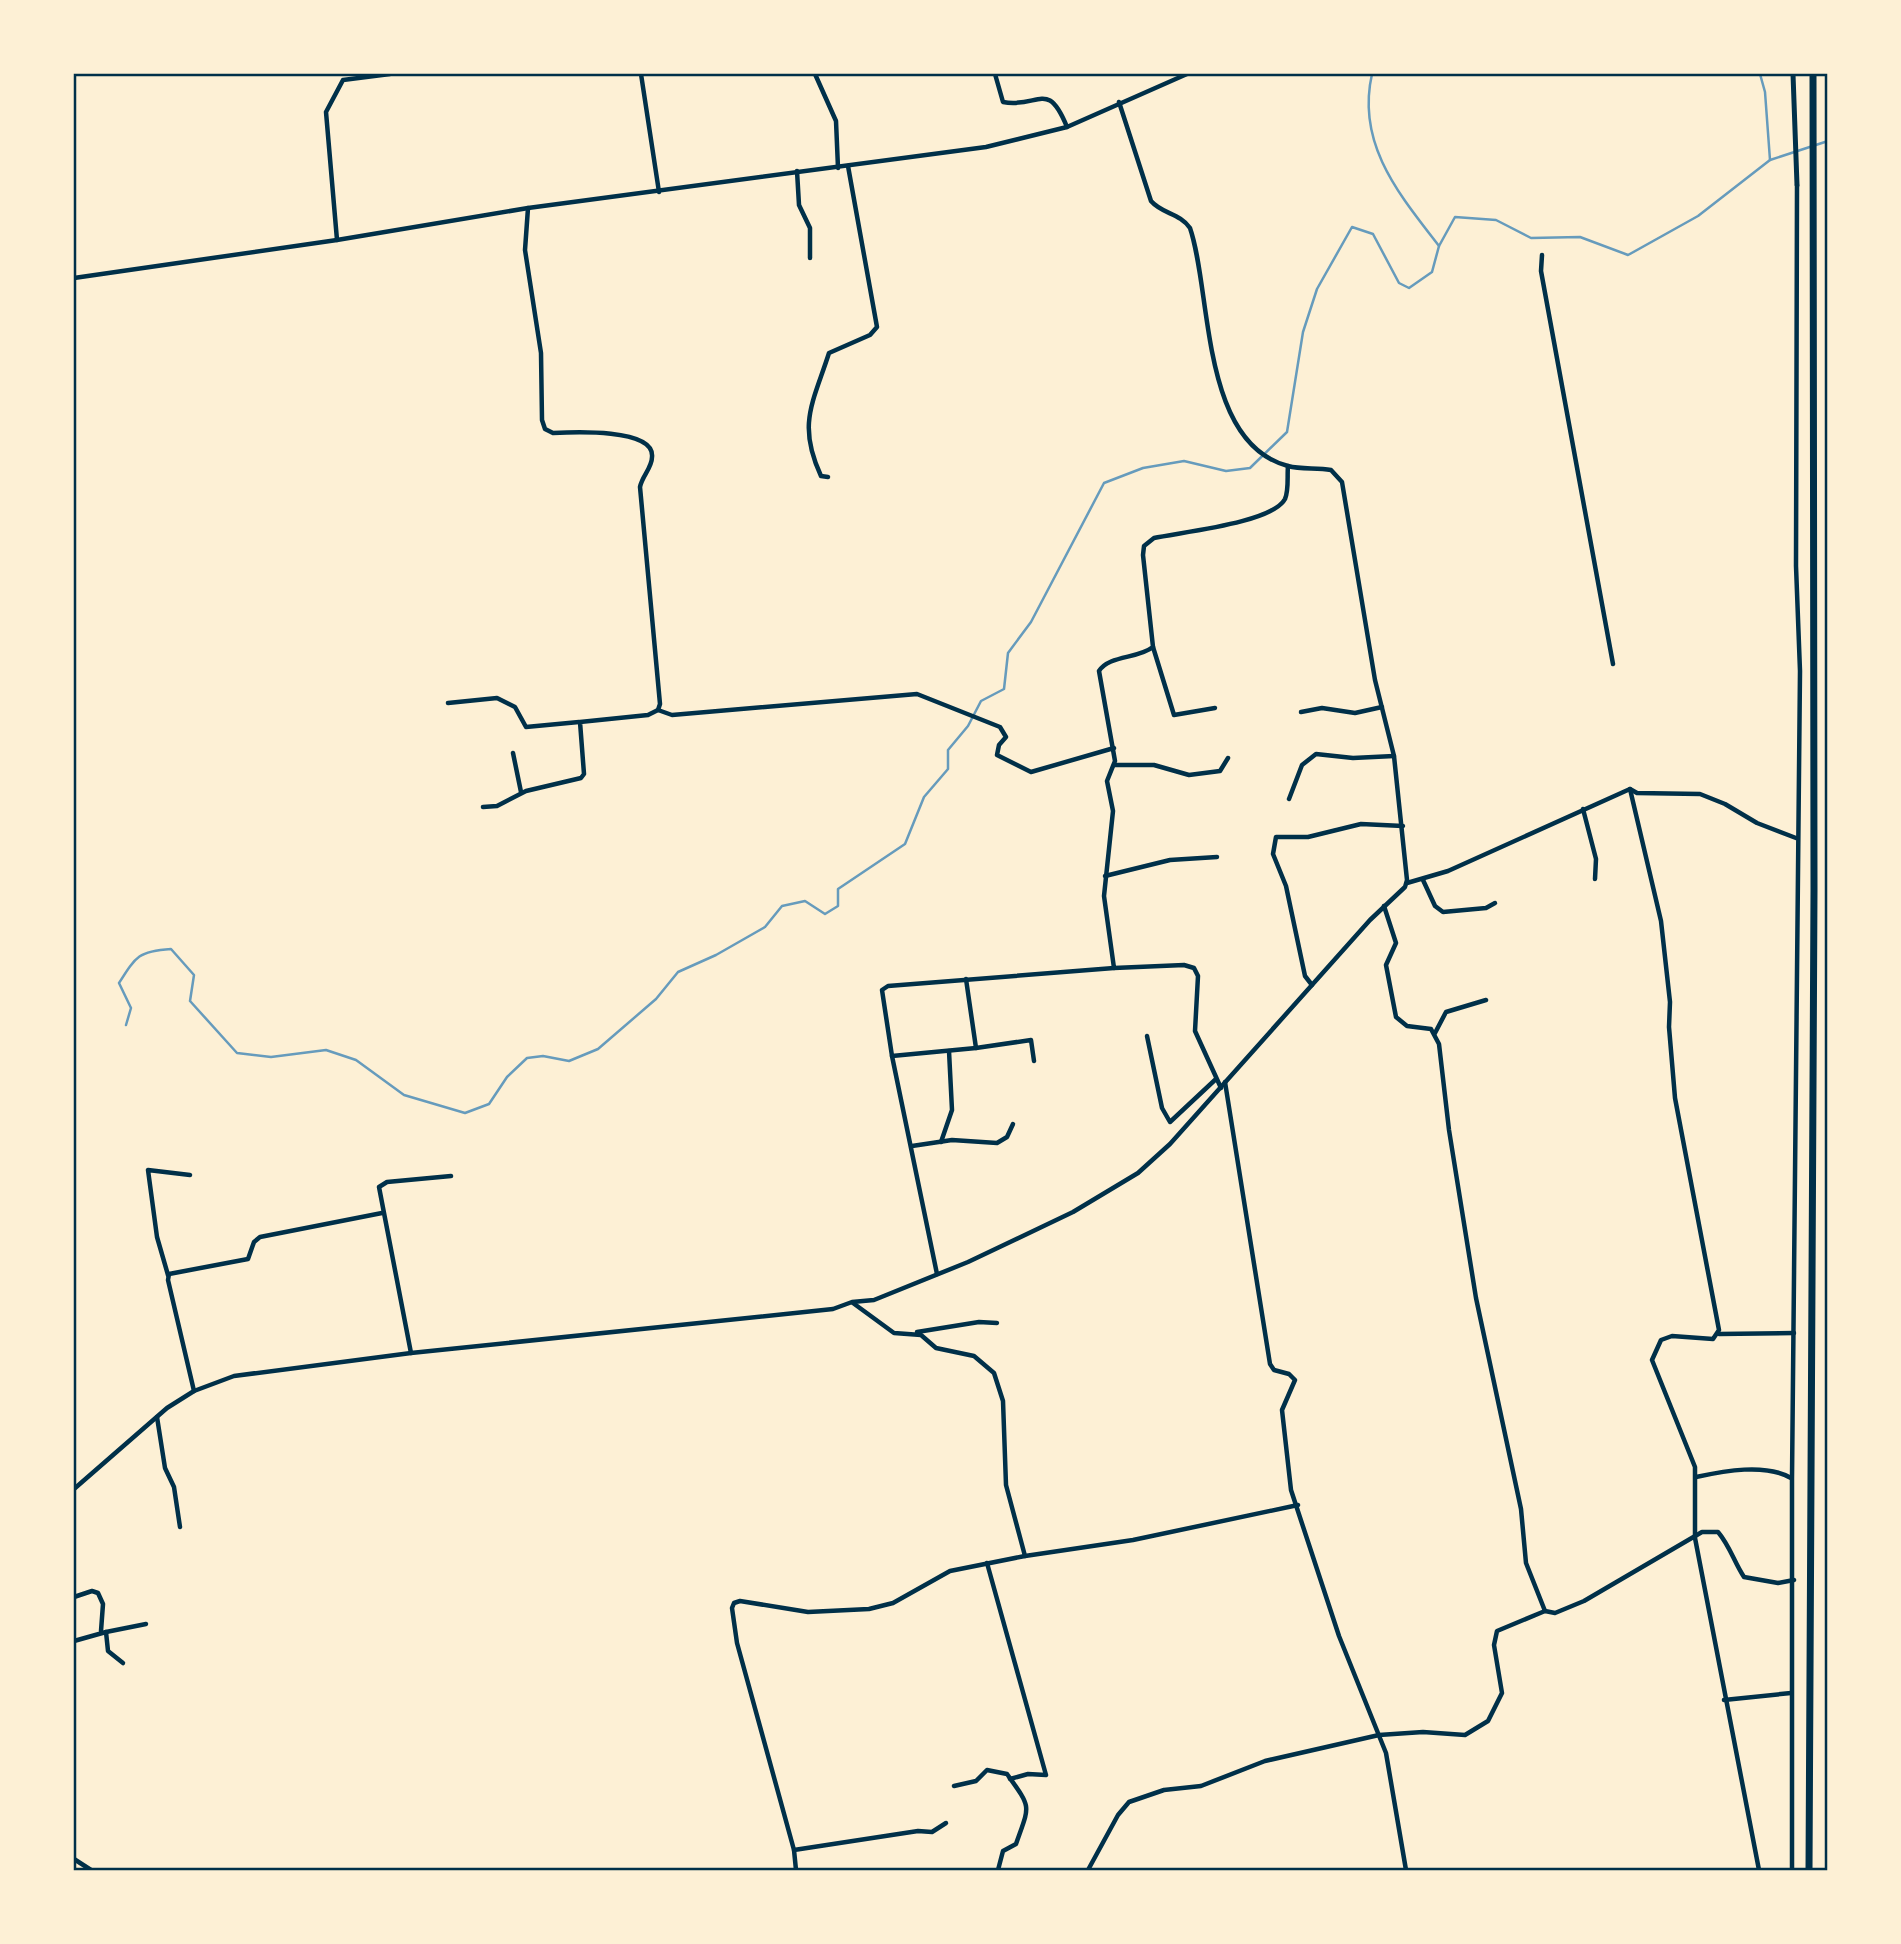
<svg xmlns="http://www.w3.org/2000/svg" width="1901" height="1944" viewBox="0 0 1901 1944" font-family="'DM Sans',sans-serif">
<rect width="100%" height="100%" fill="#fdf0d5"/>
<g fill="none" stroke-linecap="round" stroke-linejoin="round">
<g stroke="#669bbc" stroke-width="2.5">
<path d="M 1372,74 C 1356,144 1399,194 1439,246"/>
<polyline points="1760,74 1765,92 1770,160"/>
<path d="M 126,1025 L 131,1008 L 119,983 C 136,956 139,951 171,949 L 194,975 L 190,1001 L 237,1053 L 271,1057 L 326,1050 L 356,1060 L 404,1095 L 465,1113 L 489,1104 L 507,1077 L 527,1058 L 543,1056 L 569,1061 L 598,1049 L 656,999 L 678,972 L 716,955 L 765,927 L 782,906 L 805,901 L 825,914 L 838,906 L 838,889 L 905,844 L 924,797 L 948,769 L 948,750 L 968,726 L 981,701 L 1004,689 L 1008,653 L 1031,622 L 1104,483 L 1143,468 L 1184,461 L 1226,471 L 1250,468 L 1287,432 L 1303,332 L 1317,289 L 1352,227 L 1373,234 L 1399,283 L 1409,288 L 1432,272 L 1439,246 L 1455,217 L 1496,220 L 1531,238 L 1580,237 L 1628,255 L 1698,216 L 1770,160 L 1828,141"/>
</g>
<g stroke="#003049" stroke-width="4.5">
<polyline points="641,74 659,192"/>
<polyline points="815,74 836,121 838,168"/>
<path d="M 995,74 L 1003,102 C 1039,109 1047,78 1067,127"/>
<polyline points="797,171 799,205 810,228 810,258"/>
<polyline points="337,240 326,112 343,80 390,74"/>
<polyline points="1542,255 1541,271 1613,664"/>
<polyline points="74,278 337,240 528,208 986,147 1067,127 1187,74"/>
<path d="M 828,477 L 821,476 C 797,424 813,403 829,353 L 870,335 L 877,327 L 848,166"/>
<polyline points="1153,647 1174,715 1215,708"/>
<polyline points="448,703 497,698 515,707 526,727 579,722"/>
<polyline points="658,710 672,715 917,694 1000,727 1006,737 999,745 997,755 1031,772 1114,748"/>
<polyline points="1301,712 1322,708 1355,713 1382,707"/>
<polyline points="513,753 521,792"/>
<polyline points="1114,765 1154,765 1189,775 1220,771 1228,758"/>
<polyline points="1630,789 1661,921 1670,1002 1669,1027 1675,1098 1719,1330 1713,1339 1672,1336 1661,1340 1652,1360 1695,1467 1695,1538 1759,1870"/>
<polyline points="1289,799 1302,765 1316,754 1353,758 1394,756"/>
<path d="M 483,807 L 497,806 L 526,791 L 581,778 L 584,774 L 580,722 L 648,715 L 658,710 L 660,704 L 640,487 C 642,476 652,468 652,457 C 655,428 572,432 553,433 L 545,429 L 542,420 L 541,353 L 525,250 L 528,208"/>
<polyline points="1583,809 1596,859 1595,879"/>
<polyline points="1105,876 1170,860 1217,857"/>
<polyline points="1423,880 1435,906 1443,912 1486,908 1495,903"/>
<polyline points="1407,883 1448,871 1630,789 1637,793 1700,794 1725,804 1757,823 1796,838"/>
<polyline points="1384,906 1396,943 1386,965 1396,1017 1407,1026 1431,1029 1439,1044 1449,1130 1476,1298 1521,1509 1526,1563 1545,1611"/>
<polyline points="1312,985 1305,976 1286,886 1273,854 1276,837 1308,837 1361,824 1403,826"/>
<polyline points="1435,1033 1446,1012 1486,1000"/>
<polyline points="1147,1036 1162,1108 1170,1122 1216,1079"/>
<polyline points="976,1048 1031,1040 1034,1061"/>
<polyline points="892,1056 976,1048 966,979"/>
<polyline points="1225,1082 1270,1364 1274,1370 1289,1374 1295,1380 1282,1410 1291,1490 1339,1636 1386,1753 1406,1870"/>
<path d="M 1221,1088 L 1195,1031 L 1198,976 L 1194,968 L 1184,965 L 1114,968 L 1104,896 L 1113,811 L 1107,781 L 1115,761 L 1099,671 C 1109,655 1138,659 1153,647 L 1143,555 L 1144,546 L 1154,538 C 1181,532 1272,523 1285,499 C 1289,490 1287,476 1288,466"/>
<polyline points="941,1142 952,1110 949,1051"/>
<polyline points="912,1146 952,1140 997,1143 1007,1137 1013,1124"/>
<polyline points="937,1274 892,1056 882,990 888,986 1114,968"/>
<polyline points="168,1275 157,1237 148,1170 190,1175"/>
<polyline points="853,1303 894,1333 921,1335 936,1348 974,1356 994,1373 1003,1401 1006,1485 1025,1556 1133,1540 1298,1505"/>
<polyline points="917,1332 979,1322 997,1323"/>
<polyline points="1719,1334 1794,1333"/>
<polyline points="411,1353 379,1187 387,1182 451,1176"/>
<polyline points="194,1391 168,1280 169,1274 248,1259 254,1242 260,1237 382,1213"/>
<polyline points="157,1417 165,1468 174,1487 180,1527"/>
<path d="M 1696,1477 C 1724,1471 1765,1463 1791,1478"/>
<path d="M 74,1489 L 167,1408 L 194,1391 L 234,1376 L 411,1353 L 833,1309 L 852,1302 L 874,1300 L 968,1262 L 1073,1212 L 1138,1173 L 1170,1144 L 1370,920 L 1405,887 L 1407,880 L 1394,756 L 1375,680 L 1342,482 L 1331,470 C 1317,467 1302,470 1288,466 C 1200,443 1212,292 1190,228 C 1180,213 1162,214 1151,201 L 1119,102"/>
<polyline points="987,1563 1046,1775 1028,1774 1010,1779"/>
<polyline points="74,1597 92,1591 98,1593 103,1604 101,1631"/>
<polyline points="106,1632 146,1624"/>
<polyline points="74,1641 106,1632 108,1651 123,1663"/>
<polyline points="1724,1700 1791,1693"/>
<path d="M 954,1786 L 976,1781 L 987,1770 L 1007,1774 C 1032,1809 1030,1804 1016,1844 L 1003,1851 L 998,1870"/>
<polyline points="794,1850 737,1643 732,1608 734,1603 740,1601 808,1612 869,1609 893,1603 950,1571 1025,1556"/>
<polyline points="74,1859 91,1870"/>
<polyline points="796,1870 794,1850 918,1831 932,1832 946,1823"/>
<path d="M 1088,1870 L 1118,1815 L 1129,1802 L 1164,1790 L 1201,1786 L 1265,1761 L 1379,1735 L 1423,1732 L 1465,1735 L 1488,1721 L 1502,1693 L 1494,1645 L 1497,1631 L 1545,1611 L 1555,1613 L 1584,1601 L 1702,1532 L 1718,1532 C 1730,1546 1734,1562 1744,1577 L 1778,1583 L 1794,1580"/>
<polyline points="1792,1870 1792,1479 1800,671 1796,566 1797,185"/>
</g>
<polyline stroke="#003049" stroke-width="5" points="1793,74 1797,185"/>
<polyline stroke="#003049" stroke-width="7" points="1809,1870 1814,890 1813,74"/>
</g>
<rect width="1901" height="1944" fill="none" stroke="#fdf0d5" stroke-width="150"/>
<rect x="75" y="75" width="1751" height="1794" fill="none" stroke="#003049" stroke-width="2.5"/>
</svg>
